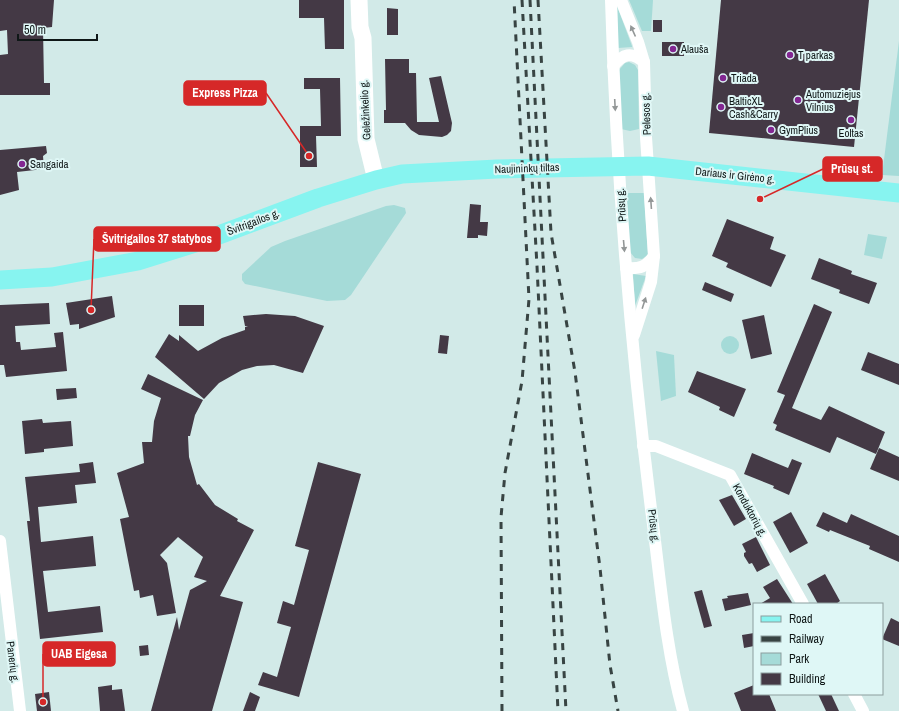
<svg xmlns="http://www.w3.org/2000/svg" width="899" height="711" viewBox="0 0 899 711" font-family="'Archivo Narrow',sans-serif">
<rect width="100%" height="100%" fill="#d2eae8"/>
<g fill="#a5dbd8">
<polygon points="629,0 653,0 651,31 642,31"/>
<polygon points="617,6 632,46 632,47 618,48"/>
<polygon points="899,41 899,176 882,175"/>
<polygon points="629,62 635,65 638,70 639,129 630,131 621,129 619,70 625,63"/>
<polygon points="625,193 644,193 648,255 642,259 635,258 630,252"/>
<polygon points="394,205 405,208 406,213 351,295 345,300 327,301 245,284 242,280 242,274 271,247 285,241 386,206"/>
<polygon points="868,234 887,237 882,259 864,255"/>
<polygon points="633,274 646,276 635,306"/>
<circle cx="730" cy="345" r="9"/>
<polygon points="656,351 674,355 676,396 661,401"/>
</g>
<g fill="#443945">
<polygon points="0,0 54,0 52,27 43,28 44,83 50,83 50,95 0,95 0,55 8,54 7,30 0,31"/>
<polygon points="299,0 344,0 344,49 325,49 324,18 299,18"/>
<polygon points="721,0 869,0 854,147 709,133"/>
<polygon points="387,8 398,9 398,35 387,35"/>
<rect x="653" y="20" width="9" height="12"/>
<rect x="662" y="42" width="22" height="14"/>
<polygon points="385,59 409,59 409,73 416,73 417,122 439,122 429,78 441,76 452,123 451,131 447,135 442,137 419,135 411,130 405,123 384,123 384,110 386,110"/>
<polygon points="304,78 340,78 341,136 316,136 317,167 300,167 300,126 321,126 320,89 304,89"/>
<polygon points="46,146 47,153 43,156 44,169 17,172 19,190 0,195 0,150"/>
<polygon points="470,204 481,205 480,222 488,222 487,236 478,235 478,238 467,238"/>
<polygon points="727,219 774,237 770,249 786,255 771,287 726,267 728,263 712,256"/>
<polygon points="819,258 852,271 851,274 877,283 869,304 839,293 840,290 811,279"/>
<polygon points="705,282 734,294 731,302 702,290"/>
<polygon points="112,296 115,317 79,329 79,324 70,325 66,303"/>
<polygon points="49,303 50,324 15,326 16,342 20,342 21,350 56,347 54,333 63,332 67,371 6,377 4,365 0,365 0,305"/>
<polygon points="814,304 832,312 792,408 821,420 829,406 885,432 876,454 837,437 830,453 775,430 777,425 773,423 785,395 777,392"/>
<rect x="179" y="305" width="25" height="21"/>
<polygon points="266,314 295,316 324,326 303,373 274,365 257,366 242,370 219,383 204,399 155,357 169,334 179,341 179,335 198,351 222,338 245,330 245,327 248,326 245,326 243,316"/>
<polygon points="764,315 772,354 751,359 742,320"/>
<polygon points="440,335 449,336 447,354 438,353"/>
<polygon points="868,352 899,364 899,385 861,370"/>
<polygon points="697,371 746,389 734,417 719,410 720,407 688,392"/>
<polygon points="148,374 203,400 195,415 190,436 188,436 189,457 197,485 199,484 215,505 238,519 237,521 254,530 220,596 243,602 212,711 151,711 177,617 179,630 190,590 207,581 194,577 203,557 178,537 160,555 167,563 176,613 157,616 153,595 140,598 139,590 134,591 120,519 129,517 117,473 144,463 142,442 152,442 154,421 161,398 141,389"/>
<polygon points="76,388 77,398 57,400 56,389"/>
<polygon points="42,419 43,423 71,421 73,446 44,449 44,452 25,454 22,421"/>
<polygon points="879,448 899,457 899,481 870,469"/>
<polygon points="752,453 788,468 792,459 802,463 789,495 773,488 774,486 744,474"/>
<polygon points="93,462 96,483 75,485 77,503 38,507 41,542 93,536 96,566 43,571 48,612 100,606 103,632 40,639 27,521 30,521 25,477 80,472 79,464"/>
<polygon points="318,462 361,474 299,697 258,685 263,672 277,677 291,627 277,623 283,601 294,605 309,550 295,546"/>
<polygon points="732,495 746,519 734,526 719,500"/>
<polygon points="791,512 808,543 790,553 773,522"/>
<polygon points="823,512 847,523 851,514 899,536 899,562 869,549 870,546 830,530 829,532 816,526"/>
<polygon points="756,537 770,565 757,572 752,563 749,564 744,556 744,553 746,552 742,544"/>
<polygon points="825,574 840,601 836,604 818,604 807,584"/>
<polygon points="777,579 793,604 760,604 770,598 763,587"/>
<polygon points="702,590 712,626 704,628 694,592"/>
<polygon points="748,593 751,605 725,611 722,599 728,598 727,596"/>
<polygon points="891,618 899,622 899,646 882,639"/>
<polygon points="754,633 754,646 744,648 742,635"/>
<polygon points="148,645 149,655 140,656 139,646"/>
<polygon points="112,685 112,690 122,689 125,711 100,711 98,687"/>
<polygon points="754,685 754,694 769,694 776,711 741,711 734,693"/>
<polygon points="49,692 51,711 37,711 35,694"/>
<polygon points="250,692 260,697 255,711 243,711"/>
<polygon points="818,694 831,694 839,711 826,711"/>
</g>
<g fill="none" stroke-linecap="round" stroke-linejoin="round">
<g stroke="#fff" stroke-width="12">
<path d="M 611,0 C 616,170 630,340 651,509 C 660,576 665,646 683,711"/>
<polyline points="621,0 638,42 644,62 646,137 654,256 651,282 634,335"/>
<path d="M 613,66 C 623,54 631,51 644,62"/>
<path d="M 626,268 C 640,269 646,267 654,256"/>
<polyline points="643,446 656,446 730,475 803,604"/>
<polyline points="0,541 20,711"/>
<polyline points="854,694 863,711"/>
</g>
<polyline stroke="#fff" stroke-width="17" points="359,0 360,27 363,38 366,139 376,180"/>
<polyline stroke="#87f4f0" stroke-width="19" points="0,280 52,277 138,261 208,239 318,198 376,180 402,174 497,169 648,166 899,193"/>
<g stroke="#384443" stroke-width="3" stroke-dasharray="7 7" stroke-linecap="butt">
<polyline points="522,0 537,266 558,711"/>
<polyline points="530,0 566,711"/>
<polyline points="538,0 551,233 575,372 600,568 610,665 618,711"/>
<polyline points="502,711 501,517 505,473 522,381 529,299 514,0"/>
</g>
</g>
<defs><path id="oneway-solid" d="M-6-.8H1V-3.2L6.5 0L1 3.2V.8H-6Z"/></defs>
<g fill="#939797">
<use href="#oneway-solid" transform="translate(633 31) rotate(-114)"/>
<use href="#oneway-solid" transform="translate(615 105) rotate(87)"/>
<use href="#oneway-solid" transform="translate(651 203) rotate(-94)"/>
<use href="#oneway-solid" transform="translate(624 246) rotate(85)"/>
<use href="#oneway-solid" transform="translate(644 303) rotate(-72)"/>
</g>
<g fill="#832792" stroke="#dff7f6" stroke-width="1.5">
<circle cx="673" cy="49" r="4"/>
<circle cx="790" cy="55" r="4"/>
<circle cx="723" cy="78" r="4"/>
<circle cx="798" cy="100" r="4"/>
<circle cx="721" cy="107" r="4"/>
<circle cx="851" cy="120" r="4"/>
<circle cx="771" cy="130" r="4"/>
<circle cx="22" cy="164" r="4"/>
</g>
<g text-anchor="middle" stroke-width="4" stroke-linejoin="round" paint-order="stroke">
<g font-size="11" fill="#0f1717" stroke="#dff7f6" text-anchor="start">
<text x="681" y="53">Alauša</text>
<text x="798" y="59">T parkas</text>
<text x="731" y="82">Triada</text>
<text x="806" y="98">Automuziejus<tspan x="806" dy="13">Vilnius</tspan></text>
<text x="729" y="105">BalticXL<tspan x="729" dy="13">Cash&amp;Carry</tspan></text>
<text x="779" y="134">GymPlius</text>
<text x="851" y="137" text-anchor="middle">Eoltas</text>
<text x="30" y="168">Sangaida</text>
</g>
<g font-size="11" fill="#0f1717" stroke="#dff7f6">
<text transform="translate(365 110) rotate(-93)" y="4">Geležinkelio g.</text>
<text transform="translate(646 114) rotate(-92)" y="4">Pelesos g.</text>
<text transform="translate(527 168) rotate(-2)" y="4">Naujininkų tiltas</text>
<text transform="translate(735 175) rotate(6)" y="4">Dariaus ir Girėno g.</text>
<text transform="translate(621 205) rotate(-94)" y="4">Prūsų g.</text>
<text transform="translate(253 222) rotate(-21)" y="4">Švitrigailos g.</text>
<text transform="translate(750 510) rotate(61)" y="4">Konduktorių g.</text>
<text transform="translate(654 526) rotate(83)" y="4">Prūsų g.</text>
<text transform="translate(13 662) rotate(83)" y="4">Panerių g.</text>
</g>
</g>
<path fill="none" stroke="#d62828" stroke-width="1.5" d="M309 156L266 93M760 199L823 169M91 310L94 239M43 702L43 654"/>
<g fill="#d62828" stroke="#dff7f6" stroke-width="1.5">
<circle cx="309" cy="156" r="4"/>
<circle cx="760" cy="199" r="4"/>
<circle cx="91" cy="310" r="4"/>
<circle cx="43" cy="702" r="4"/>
</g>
<g fill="#d62828" stroke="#d62828" stroke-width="1.5">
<rect x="184" y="81" width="82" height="24" rx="4"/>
<rect x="823" y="157" width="59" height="24" rx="4"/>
<rect x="94" y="227" width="126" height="24" rx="4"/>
<rect x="43" y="642" width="72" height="24" rx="4"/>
</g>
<g font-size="12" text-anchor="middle" font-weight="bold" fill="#fff">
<text x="225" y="97">Express Pizza</text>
<text x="852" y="173">Prūsų st.</text>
<text x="157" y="243">Švitrigailos 37 statybos</text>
<text x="79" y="658">UAB Eigesa</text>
</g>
<rect x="753" y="603" width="130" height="92" fill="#dff7f6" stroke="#8c9d9d"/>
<rect x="761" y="616" width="20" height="6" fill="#87f4f0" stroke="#8c9d9d"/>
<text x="789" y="623" font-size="12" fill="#0f1717">Road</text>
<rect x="761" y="636" width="20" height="6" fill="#384443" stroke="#8c9d9d"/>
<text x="789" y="643" font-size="12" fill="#0f1717">Railway</text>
<rect x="761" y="653" width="20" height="12" fill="#a5dbd8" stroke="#8c9d9d"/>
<text x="789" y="663" font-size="12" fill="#0f1717">Park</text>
<rect x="761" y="673" width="20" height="12" fill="#443945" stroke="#8c9d9d"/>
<text x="789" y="683" font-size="12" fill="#0f1717">Building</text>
<path d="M18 34v6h79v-6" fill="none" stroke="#0f1717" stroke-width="2"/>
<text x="24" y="34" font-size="12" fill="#0f1717" stroke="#dff7f6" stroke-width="3" paint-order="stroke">50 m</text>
</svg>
